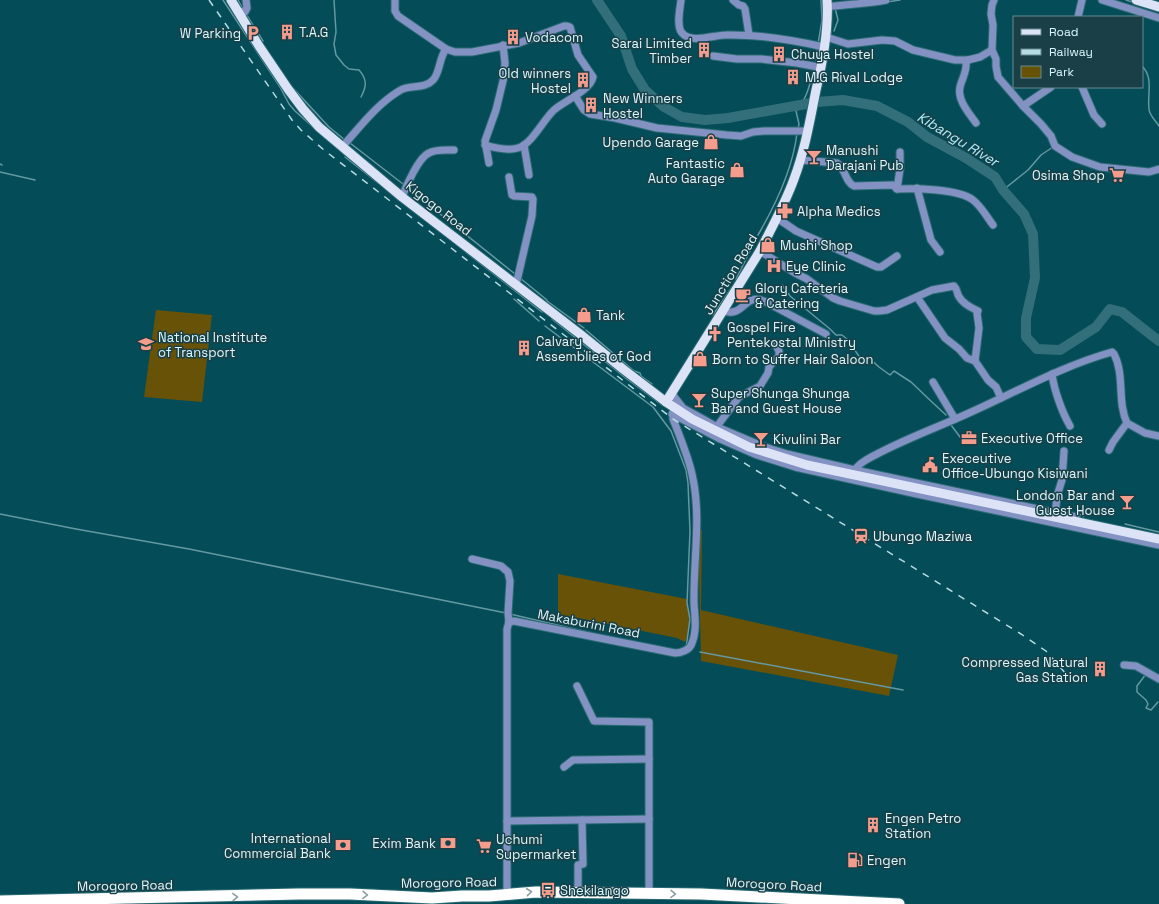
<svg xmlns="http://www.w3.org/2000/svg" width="1159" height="904" viewBox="0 0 1159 904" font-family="'Space Grotesk',sans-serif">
<rect width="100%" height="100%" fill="#044c57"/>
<g fill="#675208">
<polygon points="156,310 212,315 202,402 144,397"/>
<polygon points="702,530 701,610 898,655 889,696 701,661 698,531"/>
<path d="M 558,574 L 687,599 C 688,614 693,628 685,642 L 677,638 L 558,614 Z"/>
</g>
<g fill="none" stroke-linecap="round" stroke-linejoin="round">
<g stroke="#6498a2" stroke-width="1.5">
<polyline points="223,0 280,87 289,104 295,111 314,128"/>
<polyline points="238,0 243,9"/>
<path d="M 334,0 L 336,32 L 334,44 L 336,55 L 344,65 L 349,69 L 359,70 C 367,79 367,86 361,97"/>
<polyline points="1126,0 1132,2"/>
<polyline points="887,2 900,0"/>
<polyline points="832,9 832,13"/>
<polyline points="246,14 263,41"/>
<polyline points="831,28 831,35"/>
<polyline points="834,31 838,20 835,8"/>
<polyline points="818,44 822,20 821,0"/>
<polyline points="816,60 817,48"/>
<path d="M 1142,66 C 1154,78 1147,94 1149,109 C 1149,115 1156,121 1159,126"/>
<polyline points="293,88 329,127 345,140"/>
<path d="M 798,129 L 799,124 L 796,111 C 807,99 810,84 814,68"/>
<polyline points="350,143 403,184"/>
<polyline points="345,157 378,183"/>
<polyline points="0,164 2,165"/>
<polyline points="0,172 35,180"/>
<polyline points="409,189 515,274"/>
<polyline points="1003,190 1028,170 1041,155 1053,147"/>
<path d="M 758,235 C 776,204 793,169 797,133"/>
<polyline points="467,253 542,312"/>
<polyline points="520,278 547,300"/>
<polyline points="736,279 754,243"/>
<polyline points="782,285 790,296 830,329 836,335 842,335 847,339 861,359 868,357 879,367 890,375 894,371 911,382 933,403 946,415"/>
<polyline points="514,299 539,321"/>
<polyline points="547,301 584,328"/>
<polyline points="713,315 732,287"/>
<polyline points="552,319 627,379 662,405"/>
<polyline points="545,326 653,407 671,431 686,470 688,483 690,531 687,603 690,619 686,648"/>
<polyline points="586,330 634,371 640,373 641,376 652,384"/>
<polyline points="951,425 960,437"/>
<polyline points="861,468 898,476"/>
<polyline points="0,514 76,529 189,549 506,613"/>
<polyline points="1078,514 1084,516"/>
<polyline points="1125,524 1159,532"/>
<polyline points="510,614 600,635"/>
<polyline points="700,652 903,690"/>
<polyline points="1146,674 1137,686 1137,692 1146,700 1148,704 1146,708 1151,710 1158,702"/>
</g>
<polyline stroke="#326f7a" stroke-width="10" points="597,0 621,36 632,69 645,90 664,107 682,117 705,120 728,118 817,102 843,100 877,106 908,122 927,137 966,158 995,177 1003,190 1024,214 1033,234 1035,278 1026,318 1026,337 1037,349 1060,350 1096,327 1110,309 1122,312 1159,341"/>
<defs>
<g id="minor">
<path d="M 395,0 L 395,11 L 398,16 L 446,49 L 455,52 L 472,52 L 519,43 L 564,26 L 567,26 L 570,27 L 578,55 L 593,77 C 590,91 564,101 554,110 C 543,120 532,144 518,148 C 508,151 495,148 485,145"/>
<path d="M 681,0 C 680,9 676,26 682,33 C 691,44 714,35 726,35 C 759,34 792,40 824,47"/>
<polyline points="733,0 739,5 743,6 745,9 749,35"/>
<polyline points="994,0 992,5 991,14 993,25 992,50 996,59 996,66 998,77 1023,106 1041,124 1051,136 1055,146 1072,157 1100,167 1149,172 1159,169"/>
<polyline points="1102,0 1159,18"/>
<path d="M 827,7 C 847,4 866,4 886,0"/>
<polyline points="240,13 243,11 245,12 247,8 246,0"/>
<polyline points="1078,17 1082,0"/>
<polyline points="826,37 848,44 882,40 895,41 913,50 955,60 968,60 980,57 992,50"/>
<polyline points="713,56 737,59 761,59 797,63 818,67"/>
<path d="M 968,60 L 966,63 C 967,72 962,78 960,87 C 957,100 969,113 976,123"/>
<polyline points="1082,87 1094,115 1102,124"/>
<polyline points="575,96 584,110 590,114 615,118 657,128 727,135 741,136 753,132 764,131 803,131"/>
<polyline points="1023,106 1051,87"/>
<polyline points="524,145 529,175"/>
<path d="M 342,147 C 360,127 376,105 399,91 C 409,84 424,90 433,80 C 440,73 439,58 446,49"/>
<path d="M 800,160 L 837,163 C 846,169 845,182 854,186 L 893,185 L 897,189 C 915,188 959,189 973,200 C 981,206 987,217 993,225"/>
<polyline points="489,163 485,141 496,110 504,77 505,63 503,45"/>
<polyline points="509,177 512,195 514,196 532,197 533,199 532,216 516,285"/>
<polyline points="917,188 931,240 940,252"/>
<polyline points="897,189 900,169 900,152"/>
<path d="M 402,197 C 406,186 419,157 429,153 C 435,149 446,150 454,150"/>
<polyline points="777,218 796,231 877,267 881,267 897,256"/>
<path d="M 760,251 L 795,273 L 807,279 L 833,298 L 840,301 L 874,311 L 879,311 L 887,310 L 932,290 L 954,286 C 957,289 957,291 958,295 C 962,303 970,307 978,311 L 977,313 L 979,328 L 975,361 L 988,380 L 996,387 L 1001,398"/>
<polyline points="917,297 945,338 959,349 967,358 975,361"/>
<path d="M 723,311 C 746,318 743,291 766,302 L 826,334"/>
<path d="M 1052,374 C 1054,390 1062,412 1070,426"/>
<polyline points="933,382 955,419"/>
<polyline points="672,394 683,408 703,419 717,427 762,446 787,454 855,470 1076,517"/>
<polyline points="672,414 718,438 757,455 795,467 917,494 1159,545"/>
<polyline points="715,429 739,397 760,386 768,373 769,367 779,356 779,351 775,344"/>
<polyline points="1109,450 1113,442 1127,423"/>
<path d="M 854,473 C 855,467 861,463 866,460 C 899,441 934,429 969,413 C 1016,392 1062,366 1112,352 L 1114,354 C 1125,375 1117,402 1127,423 L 1145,433 L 1159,436"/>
<polyline points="1055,517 1057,496 1062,480 1064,451"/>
<polyline points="472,559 501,566 508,572 510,581 508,613 509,622"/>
<path d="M 509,622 L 514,621 L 675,653 C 681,653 690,650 692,643 C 697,631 695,617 694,604 C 693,561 702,517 692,474 C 688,456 680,437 673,419 L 673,412"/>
<polyline points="1124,665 1136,666 1159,679"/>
<polyline points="577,686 594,721 649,722 649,893"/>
<polyline points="564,767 573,760 649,759"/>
<polyline points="507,821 649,819"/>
<polyline points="578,892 578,865 583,864 582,820"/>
<polyline points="507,895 507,629 509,622"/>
</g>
<g id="major">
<polyline points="231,0 259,46 288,89 303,109 319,127 402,197 580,334 623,369 666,402 692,419 749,447 807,465 1159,539"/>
<polyline points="1136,0 1159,7"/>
<path d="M 666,402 L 760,251 C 772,227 785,204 794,179 C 805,150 810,120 816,90 C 823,61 829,30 827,0"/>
</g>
<polyline id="highway" points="0,901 299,894 350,894 432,898 462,896 489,896 536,892 701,894 899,904"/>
</defs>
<use href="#minor" stroke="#2b6b75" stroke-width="9"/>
<use href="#major" stroke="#2b6b75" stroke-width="11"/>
<use href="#highway" stroke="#2b6b75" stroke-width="13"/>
<use href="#minor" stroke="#8392c2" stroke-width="7"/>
<use href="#major" stroke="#dde3f7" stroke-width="9"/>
<use href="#highway" stroke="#fff" stroke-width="11"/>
<polyline stroke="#b6dbe2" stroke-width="1.5" stroke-dasharray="7 7" stroke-linecap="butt" points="209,0 292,120 301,130 324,150 673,419 1021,634 1046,651 1066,674"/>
</g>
<defs><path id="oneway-chevron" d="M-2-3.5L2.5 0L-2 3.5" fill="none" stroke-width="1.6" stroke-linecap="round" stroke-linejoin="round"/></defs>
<g stroke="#8c9fa2">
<use href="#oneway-chevron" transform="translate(529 892) rotate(-6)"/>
<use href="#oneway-chevron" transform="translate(673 894) rotate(1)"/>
<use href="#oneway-chevron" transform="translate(365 895) rotate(3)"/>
<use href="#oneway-chevron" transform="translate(235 897) rotate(-2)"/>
</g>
<defs>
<symbol id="building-bare" viewBox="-9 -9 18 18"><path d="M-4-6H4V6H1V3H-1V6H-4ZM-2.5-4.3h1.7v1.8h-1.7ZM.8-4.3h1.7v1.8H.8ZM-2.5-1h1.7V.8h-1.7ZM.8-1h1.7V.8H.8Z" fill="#f49d8d" stroke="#1a3f46" stroke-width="2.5" paint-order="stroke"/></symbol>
<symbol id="parking-bare" viewBox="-9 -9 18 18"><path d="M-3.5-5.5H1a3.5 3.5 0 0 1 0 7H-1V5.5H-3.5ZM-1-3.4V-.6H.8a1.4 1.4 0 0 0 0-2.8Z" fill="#f49d8d" stroke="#1a3f46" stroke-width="2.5" paint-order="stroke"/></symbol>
<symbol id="shop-bare" viewBox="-9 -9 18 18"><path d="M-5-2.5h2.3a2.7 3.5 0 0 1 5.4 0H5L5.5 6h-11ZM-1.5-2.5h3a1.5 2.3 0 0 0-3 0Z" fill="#f49d8d" stroke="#1a3f46" stroke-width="2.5" paint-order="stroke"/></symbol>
<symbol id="bar-bare" viewBox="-9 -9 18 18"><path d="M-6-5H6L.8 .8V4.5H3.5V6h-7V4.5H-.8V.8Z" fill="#f49d8d" stroke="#1a3f46" stroke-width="2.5" paint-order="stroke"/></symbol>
<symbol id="supermarket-bare" viewBox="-9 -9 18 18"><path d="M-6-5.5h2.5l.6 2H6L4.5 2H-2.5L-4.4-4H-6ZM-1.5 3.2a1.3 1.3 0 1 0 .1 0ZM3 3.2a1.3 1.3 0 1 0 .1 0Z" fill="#f49d8d" stroke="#1a3f46" stroke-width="2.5" paint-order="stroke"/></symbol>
<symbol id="pharmacy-bare" viewBox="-9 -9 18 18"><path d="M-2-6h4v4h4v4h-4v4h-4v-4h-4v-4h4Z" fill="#f49d8d" stroke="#1a3f46" stroke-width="2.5" paint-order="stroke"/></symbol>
<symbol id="hospital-bare" viewBox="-9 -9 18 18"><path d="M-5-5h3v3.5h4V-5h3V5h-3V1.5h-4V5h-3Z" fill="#f49d8d" stroke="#1a3f46" stroke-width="2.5" paint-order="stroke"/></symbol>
<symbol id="cafe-bare" viewBox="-9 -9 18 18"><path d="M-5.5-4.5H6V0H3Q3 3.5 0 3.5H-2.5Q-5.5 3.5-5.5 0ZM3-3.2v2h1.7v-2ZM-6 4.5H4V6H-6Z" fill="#f49d8d" stroke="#1a3f46" stroke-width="2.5" paint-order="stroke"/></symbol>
<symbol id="church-bare" viewBox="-9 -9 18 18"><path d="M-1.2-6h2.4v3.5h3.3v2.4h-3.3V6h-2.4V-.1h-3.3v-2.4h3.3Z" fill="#f49d8d" stroke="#1a3f46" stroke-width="2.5" paint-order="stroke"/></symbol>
<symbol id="university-bare" viewBox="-9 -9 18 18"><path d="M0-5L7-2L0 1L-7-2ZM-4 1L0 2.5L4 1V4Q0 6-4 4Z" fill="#f49d8d" stroke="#1a3f46" stroke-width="2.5" paint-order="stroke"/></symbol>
<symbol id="office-bare" viewBox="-9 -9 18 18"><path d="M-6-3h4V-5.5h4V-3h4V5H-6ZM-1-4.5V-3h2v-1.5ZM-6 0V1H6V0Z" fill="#f49d8d" stroke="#1a3f46" stroke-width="2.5" paint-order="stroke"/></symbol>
<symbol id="civic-bare" viewBox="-9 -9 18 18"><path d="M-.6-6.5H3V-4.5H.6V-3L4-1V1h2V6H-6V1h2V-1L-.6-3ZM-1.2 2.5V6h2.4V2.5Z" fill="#f49d8d" stroke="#1a3f46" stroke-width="2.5" paint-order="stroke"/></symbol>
<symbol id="station-bare" viewBox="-9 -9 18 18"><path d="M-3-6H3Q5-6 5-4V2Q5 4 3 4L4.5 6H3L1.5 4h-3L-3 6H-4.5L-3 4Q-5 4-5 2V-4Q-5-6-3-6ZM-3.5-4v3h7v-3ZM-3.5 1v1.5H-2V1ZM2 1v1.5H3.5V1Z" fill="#f49d8d" stroke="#1a3f46" stroke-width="2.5" paint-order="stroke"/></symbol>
<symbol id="bank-bare" viewBox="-9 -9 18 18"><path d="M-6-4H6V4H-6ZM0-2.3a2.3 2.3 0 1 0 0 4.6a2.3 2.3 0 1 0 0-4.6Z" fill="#f49d8d" stroke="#1a3f46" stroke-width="2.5" paint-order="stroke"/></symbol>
<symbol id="fuel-bare" viewBox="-9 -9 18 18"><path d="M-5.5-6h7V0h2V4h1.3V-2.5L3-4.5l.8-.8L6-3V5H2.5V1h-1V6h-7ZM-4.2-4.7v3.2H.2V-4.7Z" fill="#f49d8d" stroke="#1a3f46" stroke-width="2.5" paint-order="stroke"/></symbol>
<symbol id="bus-bare" viewBox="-9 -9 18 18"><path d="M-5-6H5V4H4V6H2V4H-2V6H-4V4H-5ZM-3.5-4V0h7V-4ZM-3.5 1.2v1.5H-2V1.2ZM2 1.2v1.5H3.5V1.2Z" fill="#f49d8d" stroke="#1a3f46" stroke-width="2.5" paint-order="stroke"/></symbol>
</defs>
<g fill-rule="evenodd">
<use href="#building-bare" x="276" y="21" width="22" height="22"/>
<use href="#parking-bare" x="242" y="22" width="22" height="22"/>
<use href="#building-bare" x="502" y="26" width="22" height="22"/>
<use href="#building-bare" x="693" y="39" width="22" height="22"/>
<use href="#building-bare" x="768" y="43" width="22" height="22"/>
<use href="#building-bare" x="782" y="66" width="22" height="22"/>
<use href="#building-bare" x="572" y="69" width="22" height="22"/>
<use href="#building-bare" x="580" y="94" width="22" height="22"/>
<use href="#shop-bare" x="700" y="131" width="22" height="22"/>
<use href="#bar-bare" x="803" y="146" width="22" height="22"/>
<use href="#shop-bare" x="726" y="159" width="22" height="22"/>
<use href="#supermarket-bare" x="1106" y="164" width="22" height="22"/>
<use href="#pharmacy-bare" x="774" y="200" width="22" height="22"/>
<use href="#shop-bare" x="757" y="234" width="22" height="22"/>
<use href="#hospital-bare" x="763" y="255" width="22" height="22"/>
<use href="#cafe-bare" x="732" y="284" width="22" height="22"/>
<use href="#shop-bare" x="573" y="304" width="22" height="22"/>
<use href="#church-bare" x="704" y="323" width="22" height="22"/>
<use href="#university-bare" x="135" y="333" width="22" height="22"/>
<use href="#building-bare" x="513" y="337" width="22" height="22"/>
<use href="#shop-bare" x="689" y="348" width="22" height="22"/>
<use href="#bar-bare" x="688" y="389" width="22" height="22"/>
<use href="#office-bare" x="958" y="427" width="22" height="22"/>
<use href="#bar-bare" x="750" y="428" width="22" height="22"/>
<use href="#civic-bare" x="919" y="454" width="22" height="22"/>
<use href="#bar-bare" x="1116" y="491" width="22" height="22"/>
<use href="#station-bare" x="850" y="525" width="22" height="22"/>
<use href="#building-bare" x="1089" y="658" width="22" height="22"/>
<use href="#building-bare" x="862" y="814" width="22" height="22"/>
<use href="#bank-bare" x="437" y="832" width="22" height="22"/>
<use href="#bank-bare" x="332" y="834" width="22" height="22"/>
<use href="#supermarket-bare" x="473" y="835" width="22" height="22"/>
<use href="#fuel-bare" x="844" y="849" width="22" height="22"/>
<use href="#bus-bare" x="537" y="879" width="22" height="22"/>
</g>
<g text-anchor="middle" stroke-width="3" stroke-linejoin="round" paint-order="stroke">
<g font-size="13" fill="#daf8fe" stroke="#1a3f46" text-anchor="start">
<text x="299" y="37">T.A.G</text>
<text x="241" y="38" text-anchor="end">W Parking</text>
<text x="525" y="42">Vodacom</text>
<text x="692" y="48" text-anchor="end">Sarai Limited<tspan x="692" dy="15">Timber</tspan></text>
<text x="791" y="59">Chuya Hostel</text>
<text x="571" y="78" text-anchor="end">Old winners<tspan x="571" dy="15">Hostel</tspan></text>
<text x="805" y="82">M.G Rival Lodge</text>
<text x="603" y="103">New Winners<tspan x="603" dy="15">Hostel</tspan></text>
<text x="699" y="147" text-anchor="end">Upendo Garage</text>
<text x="826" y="155">Manushi<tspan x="826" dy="15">Darajani Pub</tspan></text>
<text x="725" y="168" text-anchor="end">Fantastic<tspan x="725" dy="15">Auto Garage</tspan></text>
<text x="1105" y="180" text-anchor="end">Osima Shop</text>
<text x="797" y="216">Alpha Medics</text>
<text x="780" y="250">Mushi Shop</text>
<text x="786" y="271">Eye Clinic</text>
<text x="755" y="293">Glory Cafeteria<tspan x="755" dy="15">&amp; Catering</tspan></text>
<text x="596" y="320">Tank</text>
<text x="727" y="332">Gospel Fire<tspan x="727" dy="15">Pentekostal Ministry</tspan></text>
<text x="158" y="342">National Institute<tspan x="158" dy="15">of Transport</tspan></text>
<text x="536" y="346">Calvary<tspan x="536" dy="15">Assemblies of God</tspan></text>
<text x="712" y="364">Born to Suffer Hair Saloon</text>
<text x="711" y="398">Super Shunga Shunga<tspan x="711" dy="15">Bar and Guest House</tspan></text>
<text x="981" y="443">Executive Office</text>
<text x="773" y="444">Kivulini Bar</text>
<text x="942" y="463">Execeutive<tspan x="942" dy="15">Office-Ubungo Kisiwani</tspan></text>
<text x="1115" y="500" text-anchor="end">London Bar and<tspan x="1115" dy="15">Guest House</tspan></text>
<text x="873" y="541">Ubungo Maziwa</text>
<text x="1088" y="667" text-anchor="end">Compressed Natural<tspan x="1088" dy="15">Gas Station</tspan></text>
<text x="885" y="823">Engen Petro<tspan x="885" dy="15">Station</tspan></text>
<text x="331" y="843" text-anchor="end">International<tspan x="331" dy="15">Commercial Bank</tspan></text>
<text x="496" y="844">Uchumi<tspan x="496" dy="15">Supermarket</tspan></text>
<text x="436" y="848" text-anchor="end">Exim Bank</text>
<text x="867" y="865">Engen</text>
<text x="560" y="895">Shekilango</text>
</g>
<g font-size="13" fill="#daf8fe" stroke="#1a3f46">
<text transform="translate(439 208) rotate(38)" y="5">Kigogo Road</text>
<text transform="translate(730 274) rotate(-59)" y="5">Junction Road</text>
<text transform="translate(589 623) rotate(11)" y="5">Makaburini Road</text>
<text transform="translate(449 882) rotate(-1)" y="5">Morogoro Road</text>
<text transform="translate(774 884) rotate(3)" y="5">Morogoro Road</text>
<text transform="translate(125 885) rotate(-1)" y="5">Morogoro Road</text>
</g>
<g font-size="14" font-style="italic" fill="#a3eefd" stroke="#1a3f46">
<text transform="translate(958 139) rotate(31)" y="5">Kibangu River</text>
</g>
</g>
<rect x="1013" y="16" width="130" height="72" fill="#1a3f46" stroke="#678990"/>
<rect x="1021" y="29" width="20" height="6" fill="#dde3f7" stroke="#678990"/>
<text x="1049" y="36" font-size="12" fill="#daf8fe">Road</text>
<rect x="1021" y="49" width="20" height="6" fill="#b6dbe2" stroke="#678990"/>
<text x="1049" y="56" font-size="12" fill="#daf8fe">Railway</text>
<rect x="1021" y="66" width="20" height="12" fill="#675208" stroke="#678990"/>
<text x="1049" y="76" font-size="12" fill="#daf8fe">Park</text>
</svg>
